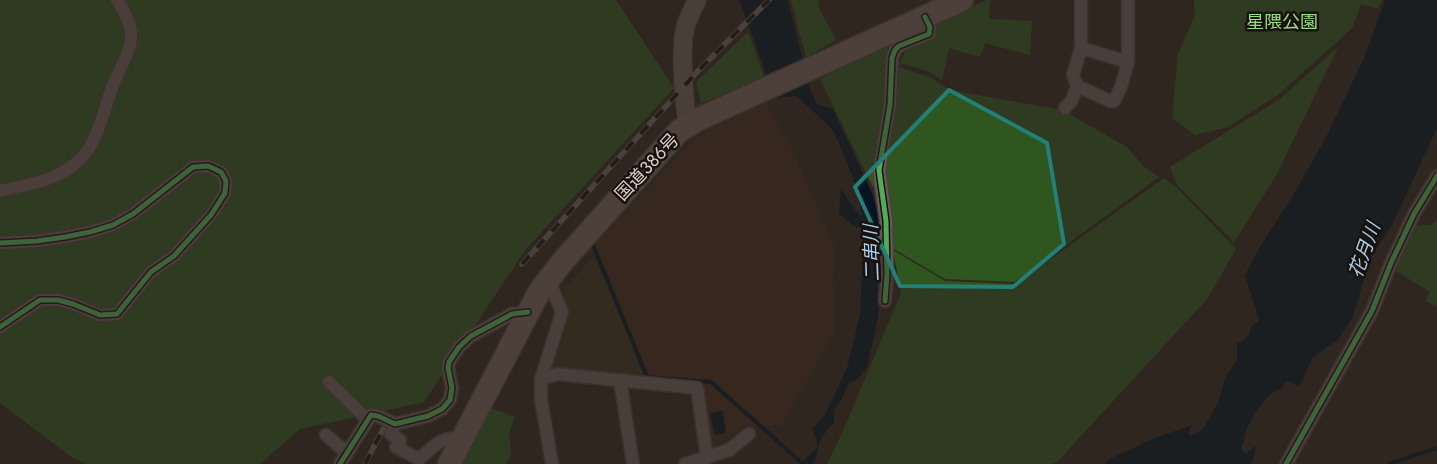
<svg xmlns="http://www.w3.org/2000/svg" width="1437" height="464" viewBox="0 0 1437 464" font-family="Jost,'Noto Sans JP',sans-serif">
<rect width="100%" height="100%" fill="#302720"/>
<polygon fill="#3f2b1c" points="765,101 789,143 833,243 834,334 781,426 746,426 711,447 701,384 644,374 592,246 695,139"/>
<polygon fill="#383020" points="594,256 645,378 552,368 550,361 565,312 561,293"/>
<g fill="#30561f">
<polygon points="0,0 616,0 674,88 526,249 424,402 300,429 260,464 87,464 73,458 0,403"/>
<polygon points="791,0 818,0 819,8 836,40 806,57"/>
<path d="M 987,0 L 990,0 L 989,19 L 1032,21 L 1030,55 L 985,43 L 980,57 L 949,48 L 942,80 L 928,71 L 900,63 C 913,28 956,14 987,0 Z"/>
<polygon points="1194,0 1382,0 1378,9 1361,4 1352,28 1279,94 1228,127 1195,135 1172,118 1178,54 1195,15"/>
<polygon points="748,32 764,77 701,103 696,82"/>
<polygon points="890,45 873,187 820,79"/>
<polygon points="1338,47 1277,174 1234,242 1177,185 1170,167 1280,99"/>
<polygon points="898,67 929,77 950,90 1062,110 1127,147 1143,166 1159,177 1015,282 945,279 892,248 884,164 890,142"/>
<polygon points="1164,178 1178,189 1236,249 1207,299 1057,462 1051,464 827,464 844,429 901,293 893,250 945,281 1016,284"/>
<polygon points="1437,220 1437,307 1425,301 1430,292 1396,271 1415,226 1431,225"/>
<polygon points="491,408 515,417 509,434 511,455 506,464 463,464"/>
</g>
<g fill="#041423">
<path d="M 739,0 L 788,0 L 811,92 L 816,103 L 833,109 L 872,193 L 880,220 L 878,317 L 875,333 L 867,367 L 858,379 L 848,384 L 842,399 L 834,410 L 834,423 C 828,428 822,436 819,444 C 817,451 817,458 812,464 L 802,464 L 803,461 L 817,448 L 817,442 L 812,429 L 825,415 L 847,368 L 860,315 L 863,250 C 868,240 871,234 865,224 L 858,228 L 855,227 L 839,214 L 841,189 L 858,214 L 860,216 L 862,215 L 853,178 L 835,134 L 829,126 L 801,100 L 795,96 L 775,98 Z"/>
<path d="M 1385,0 L 1437,0 L 1437,128 L 1392,225 L 1330,321 L 1299,387 L 1289,381 L 1285,383 L 1282,388 C 1267,392 1253,415 1247,429 C 1244,436 1244,442 1241,449 L 1246,453 L 1256,446 L 1255,454 L 1251,464 L 1104,464 L 1109,459 L 1130,450 L 1149,440 L 1192,425 L 1188,433 L 1190,436 L 1202,430 L 1218,403 L 1225,378 L 1237,360 L 1237,344 L 1249,336 L 1251,327 L 1259,320 L 1245,275 L 1259,248 L 1292,197 L 1326,137 L 1364,58 Z"/>
<polygon points="723,411 726,433 714,435 710,413"/>
</g>
<g fill="none" stroke-linecap="round" stroke-linejoin="round">
<g stroke="#041423" stroke-width="4">
<polyline points="594,247 647,377 711,382 803,464"/>
<polyline points="1389,464 1437,448"/>
</g>
<polyline stroke="#041423" stroke-width="22" points="1298,354 1330,332 1342,314 1358,261"/>
<defs>
<g id="street">
<polyline points="1081,48 1128,62"/>
<polyline points="1077,86 1110,101 1114,101 1121,87 1128,62 1128,0"/>
<polyline points="1065,108 1072,100 1077,86 1073,75 1081,48 1081,0"/>
<path d="M 0,191 C 24,185 52,182 72,166 C 79,161 85,154 90,147 C 101,128 105,106 113,85 C 119,69 133,50 131,31 C 129,20 123,9 117,0"/>
<polyline points="0,243 37,241 65,237 90,232 113,225 133,214 193,167 208,166 221,172 226,181 225,193 211,215 174,256 151,272 117,314 100,315 73,304 58,300 40,300 0,327"/>
<polyline points="546,283 552,288 562,312 541,379 541,399 552,464"/>
<polyline points="885,301 887,275 886,221 879,170 890,105 892,58 895,50 899,46 929,34 930,27 925,17"/>
<polyline points="541,379 557,374 697,388 707,458"/>
<polyline points="620,380 633,464"/>
<polyline points="329,382 368,420"/>
<path d="M 395,424 L 391,434 L 400,440 L 396,447 L 419,459 C 434,447 441,435 462,439"/>
<polyline points="326,435 347,453"/>
<polyline points="340,464 371,415 378,416 395,424 428,416 442,409 450,400 452,388 448,368 449,362 459,347 471,336 512,314 528,312"/>
<polyline points="685,464 729,450 749,434"/>
<polyline points="1286,464 1372,311 1391,263 1414,214 1437,176"/>
</g>
<path id="secondary" d="M 688,125 C 684,103 680,50 685,29 C 687,19 693,9 697,0"/>
<polyline id="highway" points="449,464 539,292 563,261 679,131 699,119 962,0"/>
</defs>
<use href="#street" stroke="#4a423d" stroke-width="15"/>
<use href="#secondary" stroke="#4a423d" stroke-width="20"/>
<use href="#highway" stroke="#4a423d" stroke-width="25"/>
<use href="#street" stroke="#685b57" stroke-width="12"/>
<use href="#secondary" stroke="#6b5c58" stroke-width="18"/>
<use href="#highway" stroke="#715f5c" stroke-width="22"/>
<defs>
<g id="rail">
<polyline points="522,264 697,72 769,0"/>
<polyline points="365,464 383,429"/>
</g>
</defs>
<use href="#rail" stroke="#6c625d" stroke-width="5.5"/>
<use href="#rail" stroke="#18110c" stroke-width="4" stroke-dasharray="11" stroke-linecap="butt"/>
<defs>
<g id="cycleway">
<polyline points="0,243 37,241 65,237 90,232 113,225 133,214 193,167 208,166 221,172 226,181 225,193 211,215 174,256 151,272 117,314 100,315 73,304 58,300 40,300 0,327"/>
<polyline points="885,301 887,275 886,221 879,170 890,105 892,58 895,50 899,46 929,34 930,27 925,17"/>
<polyline points="340,464 371,415 378,416 395,424 428,416 442,409 450,400 452,388 448,368 449,362 459,347 471,336 512,314 528,312"/>
<polyline points="1286,464 1372,311 1391,263 1414,214 1437,176"/>
</g>
</defs>
<use href="#cycleway" stroke="#18110c" stroke-width="8"/>
<use href="#cycleway" stroke="#51ab58" stroke-width="5"/>
</g>
<path d="M0 0H1437V464H0ZM 949,90 L 1047,143 L 1064,244 L 1013,287 L 900,286 L 855,187 Z" fill="#302720" fill-opacity=".55" fill-rule="evenodd"/>
<path fill="none" stroke="#237f77" stroke-width="4" stroke-linejoin="round" d="M 949,90 L 1047,143 L 1064,244 L 1013,287 L 900,286 L 855,187 Z"/>
<g text-anchor="middle" stroke-width="5" stroke-linejoin="round" paint-order="stroke">
<g font-size="18" fill="#97e07e" stroke="#18110c">
<text x="1282" y="28">星隈公園</text>
</g>
<g font-size="18" fill="#dbd1c9" stroke="#18110c">
<text transform="translate(647 167) rotate(-47)" y="6">国道386号</text>
</g>
<g font-size="19" font-style="italic" fill="#a8ceee" stroke="#18110c">
<text transform="translate(1364 250) rotate(-70)" y="7">花月川</text>
<text transform="translate(871 253) rotate(-92)" y="7">二串川</text>
</g>
</g>
</svg>
